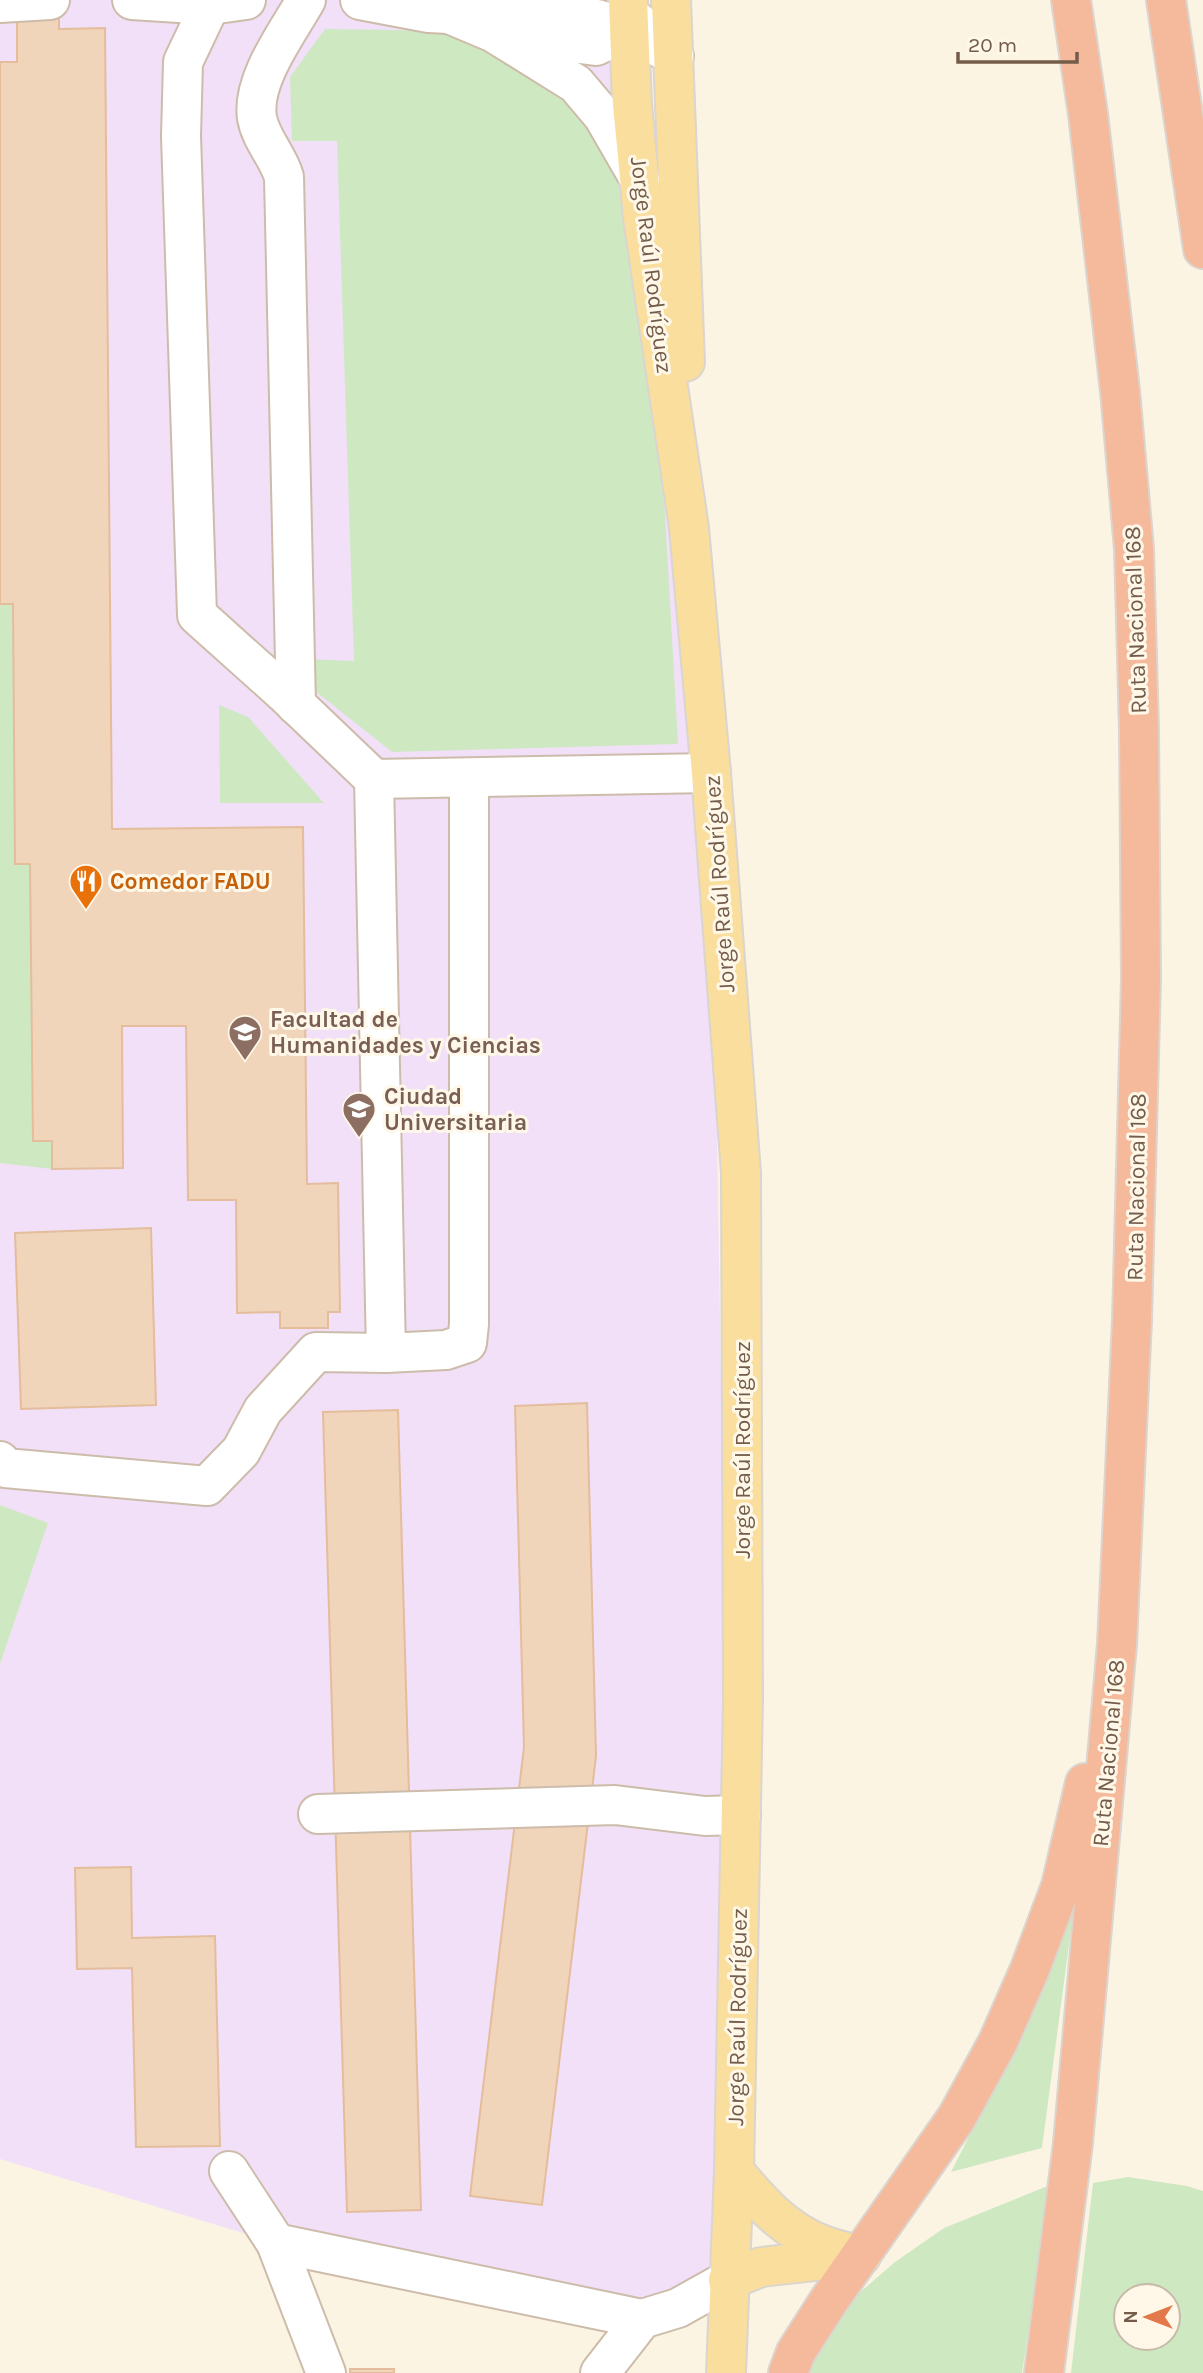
<svg xmlns="http://www.w3.org/2000/svg" width="1203" height="2373" viewBox="0 0 1203 2373" font-family="Karla,sans-serif">
<rect width="100%" height="100%" fill="#fcf4e3"/>
<polygon fill="#f1e0f8" points="0,0 627,0 711,773 734,2171 728,2280 678,2308 276,2243 0,2159 0,1664 47,1524 0,1505"/>
<g fill="#cee9c2" fill-rule="evenodd">
<polygon points="325,29 461,31 536,70 606,143 644,274 665,514 678,744 392,752 305,683 304,659 354,661 337,141 292,141 290,77"/>
<polygon points="0,604 13,604 15,863 30,864 52,1141 52,1169 0,1163"/>
<polygon points="219,705 248,717 324,803 220,803"/>
<polygon points="0,1505 48,1523 0,1664"/>
<polygon points="1074,1907 1042,2148 951,2172 1005,2066"/>
<path d="M 1128,2177 L 1187,2186 L 1203,2191 L 1203,2373 L 1071,2373 L 1093,2183 ZM 1126,2296 L 1168,2296 L 1168,2338 L 1126,2338 Z"/>
<polygon points="1050,2185 1022,2373 804,2373 851,2300 895,2262 944,2228"/>
</g>
<g fill="#f0d5bb" stroke="#e3bd9c" stroke-width="2">
<polygon points="59,10 59,29 105,28 112,829 303,827 307,1184 338,1183 340,1312 328,1312 328,1328 280,1328 280,1312 237,1313 236,1200 188,1200 186,1026 122,1026 123,1168 52,1169 52,1141 33,1141 30,864 15,864 13,604 0,604 0,62 17,62 17,11"/>
<polygon points="151,1228 156,1405 21,1409 15,1233"/>
<polygon points="587,1403 596,1756 542,2205 470,2196 524,1747 515,1406"/>
<polygon points="398,1410 421,2210 347,2212 323,1412"/>
<polygon points="131,1867 132,1938 215,1936 220,2146 136,2147 132,1968 77,1969 75,1868"/>
<rect x="350" y="2369" width="44" height="4"/>
</g>
<g fill="none" stroke-linecap="round" stroke-linejoin="round">
<defs>
<g id="minor">
<polyline points="132,0 210,5 246,0"/>
<polyline points="360,0 429,13 449,14 473,8 496,6 597,19 628,30 674,56"/>
<polyline points="0,3 50,0"/>
<polyline points="210,5 183,62 181,136 197,615 284,693 374,779 711,773"/>
<polyline points="449,14 494,33 576,84 603,116 640,180"/>
<polyline points="510,35 596,46 628,30 638,22"/>
<path d="M 296,705 L 284,177 C 278,156 261,140 257,118 C 251,80 288,32 306,0"/>
<polyline points="374,779 386,1353 446,1350 467,1343 469,1324 469,778"/>
<polyline points="0,1461 5,1468 207,1486 241,1451 263,1410 316,1352 386,1353"/>
<polyline points="318,1814 615,1805 705,1816 741,1815"/>
<polyline points="229,2171 276,2243 326,2373"/>
<polyline points="276,2243 642,2319"/>
<polyline points="600,2373 642,2319 678,2308 728,2280"/>
</g>
<g id="major">
<polyline points="628,0 632,104 643,218 689,528 711,773 741,1173 743,1699 734,2171 726,2373"/>
<polyline points="671,0 685,362"/>
<path d="M 734,2171 C 759,2201 785,2231 823,2245 C 835,2250 848,2252 861,2256"/>
<polyline points="728,2280 761,2267 852,2257"/>
</g>
<g id="highway">
<polyline points="1166,0 1203,249"/>
<polyline points="788,2373 796,2352 828,2302 957,2117 998,2042 1030,1969 1061,1886 1085,1783"/>
<polyline points="1044,2373 1073,2143 1117,1644 1132,1320 1141,979 1139,730 1134,549 1120,391 1088,114 1071,0"/>
</g>
</defs>
<use href="#minor" stroke="#cdbcaa" stroke-width="42"/>
<use href="#major" stroke="#dbd5d0" stroke-width="42"/>
<use href="#highway" stroke="#dbd5d0" stroke-width="42"/>
<use href="#minor" stroke="#fff" stroke-width="38"/>
<use href="#major" stroke="#f9de9d" stroke-width="38"/>
<use href="#highway" stroke="#f5ba9b" stroke-width="38"/>
</g>
<defs>
<symbol id="restaurant-pin" viewBox="-11 -11 22 30"><path d="M0 17L-7.5 6A9.5 9.5 0 1 1 7.5 6Z" fill="#e8710a" stroke="#fff8e9"/><path d="M-5-6h1v4h1v-4h1v4h1v-4h1v5L-1.5 .5V6h-2V.5L-5-1ZM5-6V6H3V1.5H1.5Q1.5-4 5-6Z" fill="#fff"/></symbol>
<symbol id="university-pin" viewBox="-11 -11 22 30"><path d="M0 17L-7.5 6A9.5 9.5 0 1 1 7.5 6Z" fill="#8d6e63" stroke="#fff8e9"/><path d="M0-5L7-2L0 1L-7-2ZM-4 1L0 2.5L4 1V4Q0 6-4 4Z" fill="#fff"/></symbol>
</defs>
<g fill-rule="evenodd">
<use href="#restaurant-pin" x="67" y="862" width="38" height="52"/>
<use href="#university-pin" x="226" y="1013" width="38" height="52"/>
<use href="#university-pin" x="340" y="1090" width="38" height="52"/>
</g>
<g text-anchor="middle" stroke-width="6" stroke-linejoin="round" paint-order="stroke">
<g font-size="23" fill="#735c4a" stroke="#fff8e9">
<text transform="translate(652 265) rotate(83)" y="8">Jorge Raúl Rodríguez</text>
<text transform="translate(1135 620) rotate(-92)" y="8">Ruta Nacional 168</text>
<text transform="translate(719 884) rotate(-94)" y="8">Jorge Raúl Rodríguez</text>
<text transform="translate(1136 1187) rotate(-89)" y="8">Ruta Nacional 168</text>
<text transform="translate(742 1450) rotate(-90)" y="8">Jorge Raúl Rodríguez</text>
<text transform="translate(1108 1753) rotate(-85)" y="8">Ruta Nacional 168</text>
<text transform="translate(737 2017) rotate(-89)" y="8">Jorge Raúl Rodríguez</text>
</g>
<g font-size="23" font-weight="bold" fill="#c56008" stroke="#fff8e9" text-anchor="start">
<text x="110" y="889">Comedor FADU</text>
</g>
<g font-size="23" font-weight="bold" fill="#785e54" stroke="#fff8e9" text-anchor="start">
<text x="270" y="1027">Facultad de<tspan x="270" dy="26">Humanidades y Ciencias</tspan></text>
<text x="384" y="1104">Ciudad<tspan x="384" dy="26">Universitaria</tspan></text>
</g>
</g>
<g transform="translate(1147 2317) rotate(270)"><circle r="33" fill="#fff8e9" stroke="#c7baa9" stroke-width="2"/>
<path d="M0-5L12 26L0 18L-12 26Z" fill="#e3794a"/>
<text y="-10" font-size="19" font-weight="bold" text-anchor="middle" fill="#735c4a">N</text>
</g>
<path d="M958 52v10h119v-10" fill="none" stroke="#735c4a" stroke-width="3.5"/>
<text x="968" y="52" font-size="21" fill="#735c4a" stroke="#fff8e9" stroke-width="5" paint-order="stroke">20 m</text>
</svg>
